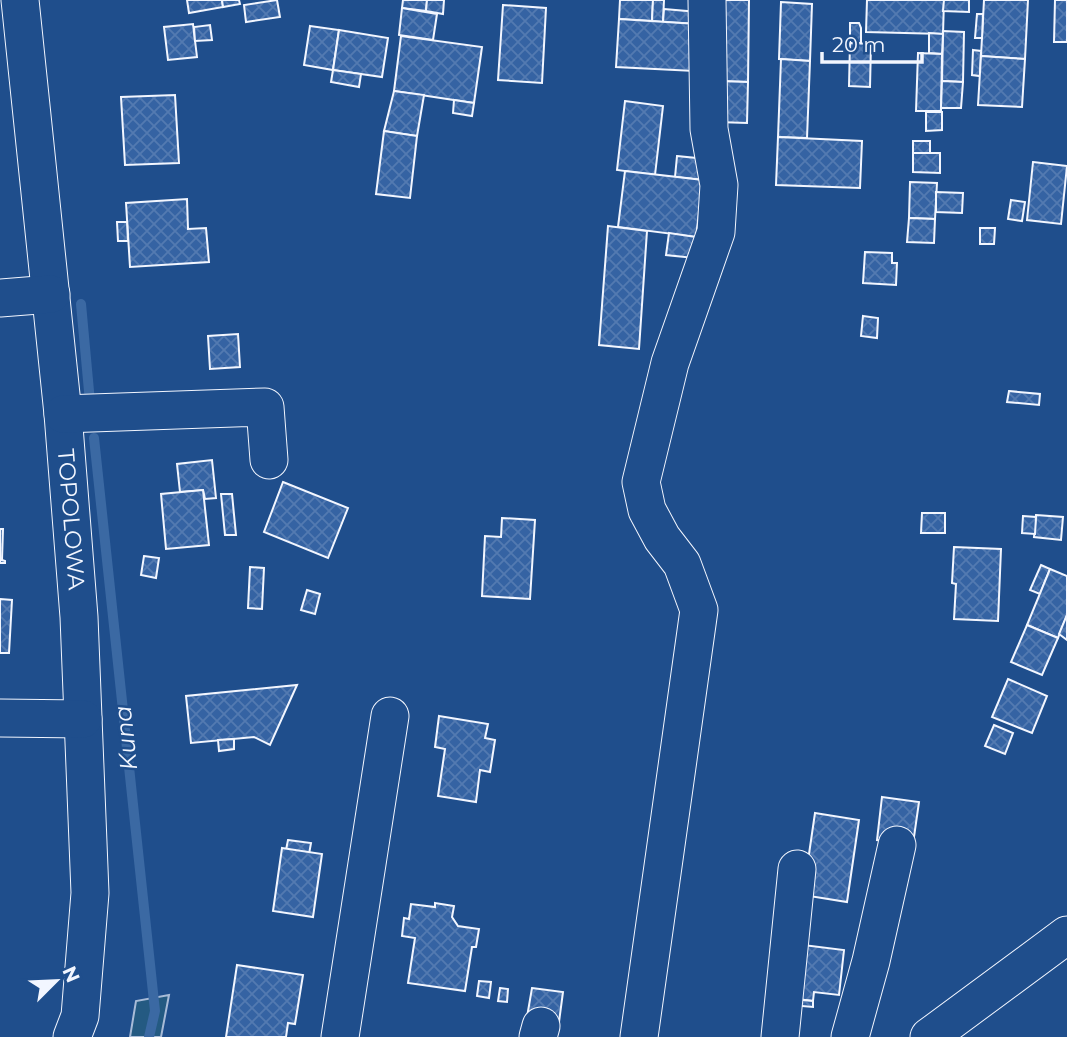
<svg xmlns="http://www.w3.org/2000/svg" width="1067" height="1037" viewBox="0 0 1067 1037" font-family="Montserrat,sans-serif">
<defs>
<pattern id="building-cross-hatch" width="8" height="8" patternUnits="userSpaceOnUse" patternTransform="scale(1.75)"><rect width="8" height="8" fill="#3563a3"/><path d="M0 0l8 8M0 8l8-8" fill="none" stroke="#537ab1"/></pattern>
</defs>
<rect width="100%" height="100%" fill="#1f4e8c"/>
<polygon fill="#245a82" stroke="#a8bbd7" stroke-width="2" points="169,995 161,1037 130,1037 136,1001"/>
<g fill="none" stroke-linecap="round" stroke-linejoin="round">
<g stroke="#3b69a3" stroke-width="10">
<polyline points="81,304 90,402"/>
<polyline points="94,438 155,1011 149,1037"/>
</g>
</g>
<g fill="url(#building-cross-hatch)" stroke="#f2f6ff" stroke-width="2">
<polygon points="187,0 222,0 223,7 189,13"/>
<polygon points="222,0 239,0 240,4 223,7"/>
<polygon points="277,0 280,17 246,22 244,5"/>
<polygon points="403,0 427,0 426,11 402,8"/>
<polygon points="427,0 444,0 443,14 426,11"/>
<polygon points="620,0 653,0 652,21 619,19"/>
<polygon points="653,0 664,0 663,22 652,21"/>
<polygon points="720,0 749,0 748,82 718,81"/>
<polygon points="867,0 944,0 943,34 866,32"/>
<polygon points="944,0 969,0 969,12 943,11"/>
<polygon points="984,0 1028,0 1025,59 981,56"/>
<polygon points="1055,0 1067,0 1067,42 1054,42"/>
<polygon points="781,2 812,4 810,61 779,59"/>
<polygon points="503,5 546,8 542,83 498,80"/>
<polygon points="402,8 437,14 433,40 399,35"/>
<polygon points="664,9 698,12 697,24 663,22"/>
<polygon points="977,14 983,14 982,38 975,38"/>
<polygon points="619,19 697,24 694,71 616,67"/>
<polygon points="850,23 859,23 861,28 861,43 850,43"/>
<polygon points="193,24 197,57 168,60 164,27"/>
<polygon points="210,25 212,40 195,41 194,27"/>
<polygon points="310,26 339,30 333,70 304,65"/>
<polygon points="339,30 388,38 382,77 333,70"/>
<polygon points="943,31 964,32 963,82 942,81"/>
<polygon points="929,33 943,34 942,54 929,53"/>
<polygon points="401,36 482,47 474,103 394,91"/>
<polygon points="850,43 871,44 870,87 849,86"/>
<polygon points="973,50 981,51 980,76 972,75"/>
<polygon points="918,53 942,54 941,111 916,111"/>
<polygon points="981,56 1025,59 1022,107 978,105"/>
<polygon points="781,59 810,61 807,138 778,137"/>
<polygon points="333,70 361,74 359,87 331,82"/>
<polygon points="718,81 748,82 747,123 718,122"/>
<polygon points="942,81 963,82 961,108 941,108"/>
<polygon points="394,91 424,95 417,136 384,131"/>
<polygon points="175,95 179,163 125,165 121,97"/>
<polygon points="454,100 474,103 472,116 453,113"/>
<polygon points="625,101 663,106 655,175 617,170"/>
<polygon points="926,112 942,112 942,130 926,131"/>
<polygon points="384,131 417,136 410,198 376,194"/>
<polygon points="778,137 862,141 860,188 776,185"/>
<rect x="913" y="141" width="17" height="12"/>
<polygon points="913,153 940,153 940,173 913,172"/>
<polygon points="677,156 706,159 703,180 675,177"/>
<polygon points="1033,162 1067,166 1061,224 1027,220"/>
<polygon points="625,171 703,180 696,237 618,227"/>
<polygon points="910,182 937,183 935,219 909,218"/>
<polygon points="936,192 963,193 962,213 936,212"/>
<polygon points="187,199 188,229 206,228 209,262 130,267 126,203"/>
<polygon points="1011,200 1025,202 1022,221 1008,219"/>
<polygon points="909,218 935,219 934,243 907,242"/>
<polygon points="117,222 127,222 128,241 118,241"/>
<polygon points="608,226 647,231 639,349 599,345"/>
<polygon points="980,228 995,228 994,244 980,244"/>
<polygon points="669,233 696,237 694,258 666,255"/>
<polygon points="865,252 892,253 892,263 897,263 896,285 863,283"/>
<polygon points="863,316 878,318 877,338 861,336"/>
<polygon points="238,334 240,367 210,369 208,336"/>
<polygon points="1009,391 1040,394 1039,405 1007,402"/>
<polygon points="212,460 216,498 205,499 203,490 180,492 177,464"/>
<polygon points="283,482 348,508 328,558 264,532"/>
<polygon points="203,490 209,545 166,549 161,494"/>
<polygon points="221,494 232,494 236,535 225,535"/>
<polygon points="922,513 945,513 945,533 921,533"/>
<polygon points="1036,515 1063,517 1061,540 1034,537"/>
<polygon points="1023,516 1036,517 1035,534 1022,533"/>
<polygon points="502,518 535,520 530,599 482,596 485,536 501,537"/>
<polygon points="0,529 3,529 2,560 5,561 5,563 0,563"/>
<polygon points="954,547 1001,549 998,621 954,619 956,584 952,583"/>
<polygon points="144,556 159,558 156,578 141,575"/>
<polygon points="1041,565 1050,569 1040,594 1030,590"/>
<polygon points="250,567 264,568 262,609 248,608"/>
<polygon points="1050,569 1067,576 1067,615 1058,638 1027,625"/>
<polygon points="307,590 320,594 315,614 301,610"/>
<polygon points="0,599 12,600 9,653 0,653"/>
<polygon points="1067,615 1067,640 1059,634"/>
<polygon points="1027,625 1058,638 1042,675 1011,662"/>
<polygon points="1008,679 1047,696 1032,733 992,717"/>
<polygon points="297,685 270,745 254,737 191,743 186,696"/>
<polygon points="439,716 488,724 485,738 495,740 490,772 480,770 476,802 438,796 445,749 435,747"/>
<polygon points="994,725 1013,733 1005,754 985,746"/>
<polygon points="234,739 234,749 219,751 218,740"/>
<polygon points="882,797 919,802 913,844 877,840"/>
<polygon points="815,813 859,820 847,902 803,895"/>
<polygon points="288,840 311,843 309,854 286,850"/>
<polygon points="282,848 322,854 313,917 273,911"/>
<polygon points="435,903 454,906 452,917 458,926 479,929 476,947 472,947 465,991 408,983 415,938 402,936 404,918 409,919 411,904 435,907"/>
<polygon points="795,944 844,950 839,995 814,992 813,1001 789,998"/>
<polygon points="237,965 303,975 295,1024 288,1023 286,1037 226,1037"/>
<polygon points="479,981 491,982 489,998 477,996"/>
<polygon points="500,988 508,989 507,1002 498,1001"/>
<polygon points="532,988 563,992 559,1022 527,1017"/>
<polygon points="792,999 813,1001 813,1007 791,1005"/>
</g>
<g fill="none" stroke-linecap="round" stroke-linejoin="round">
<defs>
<g id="minor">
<path id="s1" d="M 20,0 L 63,414 L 79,617 L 90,893 L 80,1016 L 72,1037"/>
<polyline points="0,298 51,294"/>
<polyline points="63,414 265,407 269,460"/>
<polyline points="0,718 83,719"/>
<polyline points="340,1037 390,716"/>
<polyline points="538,1037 541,1026"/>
<polyline points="639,1037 699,610 682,564 662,538 647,510 641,482 670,363 716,232 719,185 709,129 707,0"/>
<polyline points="780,1037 797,869"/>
<polyline points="850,1037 871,961 897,845"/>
<polyline points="929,1037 1067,935"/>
</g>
</defs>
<use href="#minor" stroke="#f2f6ff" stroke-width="39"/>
<use href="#minor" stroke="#1f4e8c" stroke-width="37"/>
</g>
<g text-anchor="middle" stroke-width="5" stroke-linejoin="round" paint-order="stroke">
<g font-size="23" fill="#f2f6ff" stroke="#1f4e8c">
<text dy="8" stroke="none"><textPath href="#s1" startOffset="522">TOPOLOWA</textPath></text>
</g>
<g font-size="24" font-style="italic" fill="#f2f6ff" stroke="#1f4e8c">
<text transform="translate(126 738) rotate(-96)" y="8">Kuna</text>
</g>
</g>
<g transform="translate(56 981) rotate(66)" stroke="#1f4e8c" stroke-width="5" paint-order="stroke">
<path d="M0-5L12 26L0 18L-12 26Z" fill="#f2f6ff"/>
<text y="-10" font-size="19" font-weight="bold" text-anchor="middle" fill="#f2f6ff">N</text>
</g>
<path d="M822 52v10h100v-10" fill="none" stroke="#f2f6ff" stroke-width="3.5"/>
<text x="832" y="52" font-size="21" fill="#f2f6ff" stroke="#1f4e8c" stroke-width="5" paint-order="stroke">20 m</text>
</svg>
